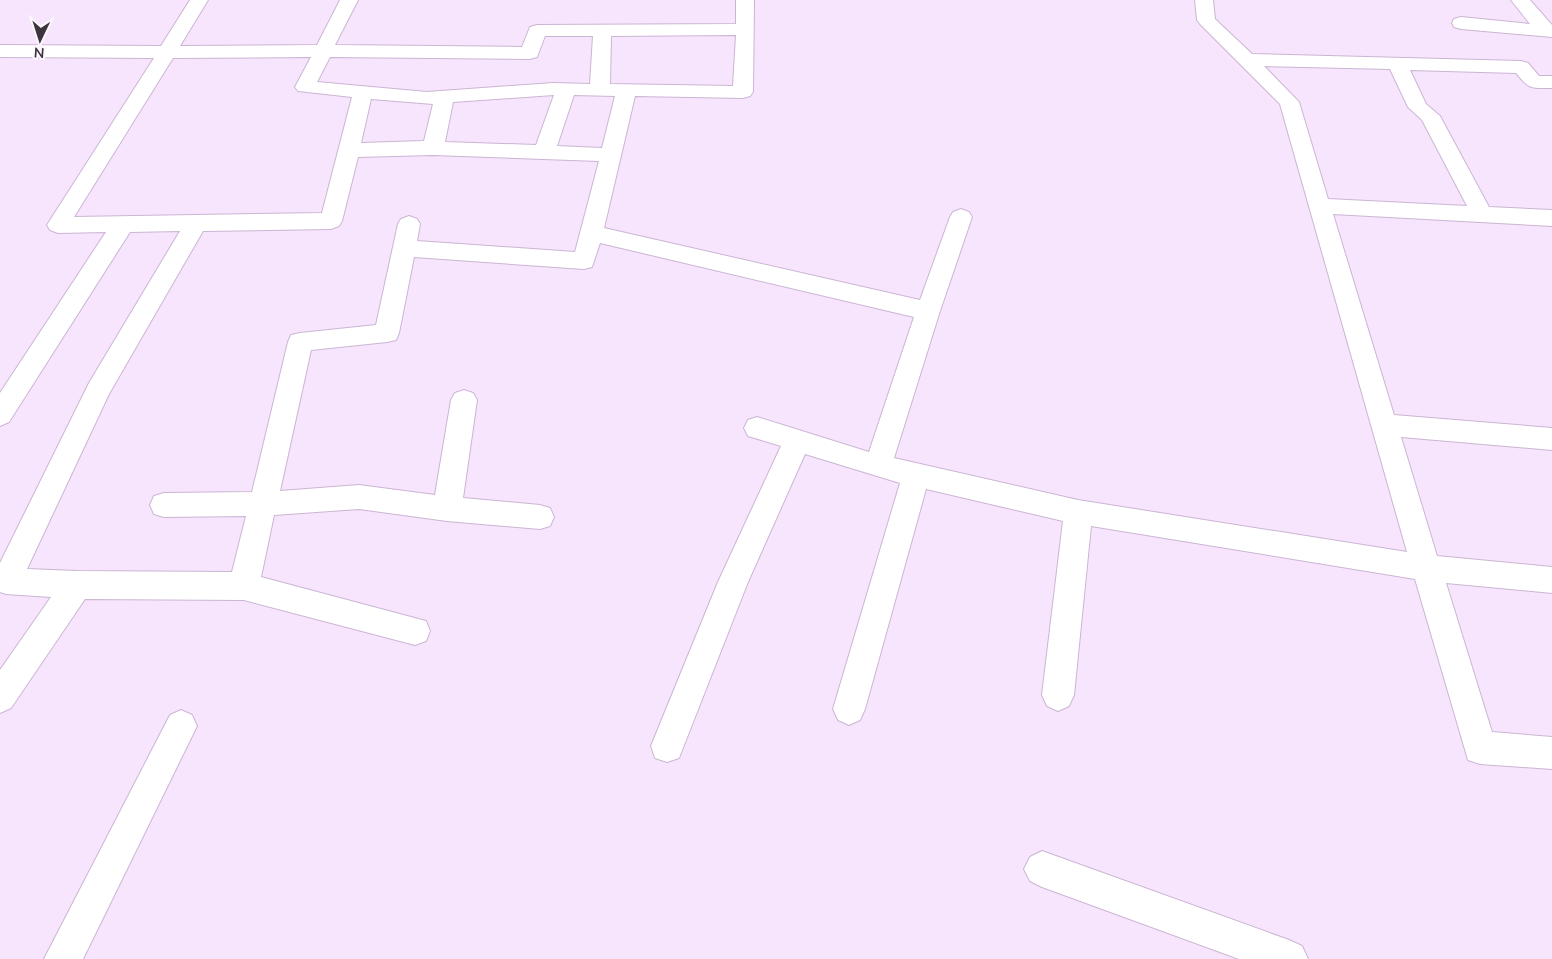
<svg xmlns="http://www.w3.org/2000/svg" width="1552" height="959" viewBox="0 0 1552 959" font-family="Mulish,sans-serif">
<rect width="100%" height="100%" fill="#f7e5fe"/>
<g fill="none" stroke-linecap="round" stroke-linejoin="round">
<defs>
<g id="street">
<path d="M 190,0 L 208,0 L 180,46 L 317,45 L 340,0 L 358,0 L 335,45 L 522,47 L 530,27 L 537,25 L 736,24 L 736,0 L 754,0 L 753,92 L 750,96 L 743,98 L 635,96 L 604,228 L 920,300 L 950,217 L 953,212 L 961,209 L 969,212 L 972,217 L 940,311 L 894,458 L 1078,500 L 1407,552 L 1280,104 L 1200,24 L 1197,20 L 1195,0 L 1213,0 L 1215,19 L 1252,54 L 1521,61 L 1528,63 L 1539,76 L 1552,76 L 1552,88 C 1530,88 1530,90 1516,73 L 1410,70 L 1426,104 L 1440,116 L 1489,207 L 1552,210 L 1552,226 L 1333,214 L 1394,415 L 1552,428 L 1552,450 L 1401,437 L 1437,556 L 1552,567 L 1552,593 L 1446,583 L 1492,732 L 1552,737 L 1552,769 L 1480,764 L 1468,760 L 1415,579 L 1091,526 L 1074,695 L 1069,706 L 1058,711 L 1047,706 L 1042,695 L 1063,521 L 926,489 L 865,709 L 860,720 L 849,725 L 838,720 L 833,709 L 900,483 L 805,454 L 748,582 L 679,758 L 667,762 L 655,758 L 651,746 L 718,582 L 781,446 L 748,436 L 744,428 L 748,420 L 757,417 L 869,452 L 914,317 L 600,243 L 592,267 L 584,269 L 414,257 L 399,333 L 396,340 L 387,342 L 311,350 L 280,491 L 359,485 L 435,495 L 451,400 L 455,393 L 464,390 L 473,393 L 477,400 L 463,498 L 540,505 L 550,508 L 554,517 L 550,526 L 540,529 L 447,521 L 359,509 L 274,515 L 261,577 L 426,621 L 430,631 L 426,641 L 415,645 L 244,600 L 85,599 L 11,708 L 0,713 L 0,670 L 51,597 L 6,594 L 0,592 L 0,563 L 89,383 L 180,231 L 130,232 L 9,422 L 0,426 L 0,393 L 106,232 L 58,233 L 50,230 L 47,225 L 154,58 L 0,57 L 0,45 L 161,46 ZM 736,35 L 733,86 L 610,84 L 611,36 ZM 545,36 L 593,36 L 590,84 L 553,83 L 427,92 L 317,82 L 330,57 L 530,59 L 537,57 ZM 311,57 L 295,87 L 298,91 L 352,97 L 322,213 L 74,217 L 173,58 ZM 1264,66 L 1390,69 L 1408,107 L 1422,120 L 1467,206 L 1328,199 L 1299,102 ZM 554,95 L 536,145 L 445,142 L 453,102 ZM 574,95 L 615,96 L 602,148 L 557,146 ZM 371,99 L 433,104 L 424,141 L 361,143 ZM 433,155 L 599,161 L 575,252 L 417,241 L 420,224 L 417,219 L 409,216 L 401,219 L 398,224 L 376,325 L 300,333 L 291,335 L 288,342 L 252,492 L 164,493 L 154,496 L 150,505 L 154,514 L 164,517 L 246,516 L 232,572 L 77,571 L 27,569 L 109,394 L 203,231 L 331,229 L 339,226 L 342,221 L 358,157 Z"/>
<polygon points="1511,0 1530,0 1552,25 1552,37 1461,29 1454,27 1452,23 1454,19 1461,17 1530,24"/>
<polygon points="181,710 192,715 197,726 83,959 44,959 170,715"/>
<polygon points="1042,851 1289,940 1302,946 1308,959 1239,959 1042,887 1030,881 1024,869 1030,857"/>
</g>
</defs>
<use href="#street" stroke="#cbb5d3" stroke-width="2"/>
<use href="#street" fill="#fff" fill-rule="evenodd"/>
</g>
<g transform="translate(40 40) rotate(184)" stroke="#fdf8fe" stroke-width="4" paint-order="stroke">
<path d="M0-4L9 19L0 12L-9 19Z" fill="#3d3440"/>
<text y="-8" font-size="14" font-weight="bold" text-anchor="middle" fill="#3d3440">N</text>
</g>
</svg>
